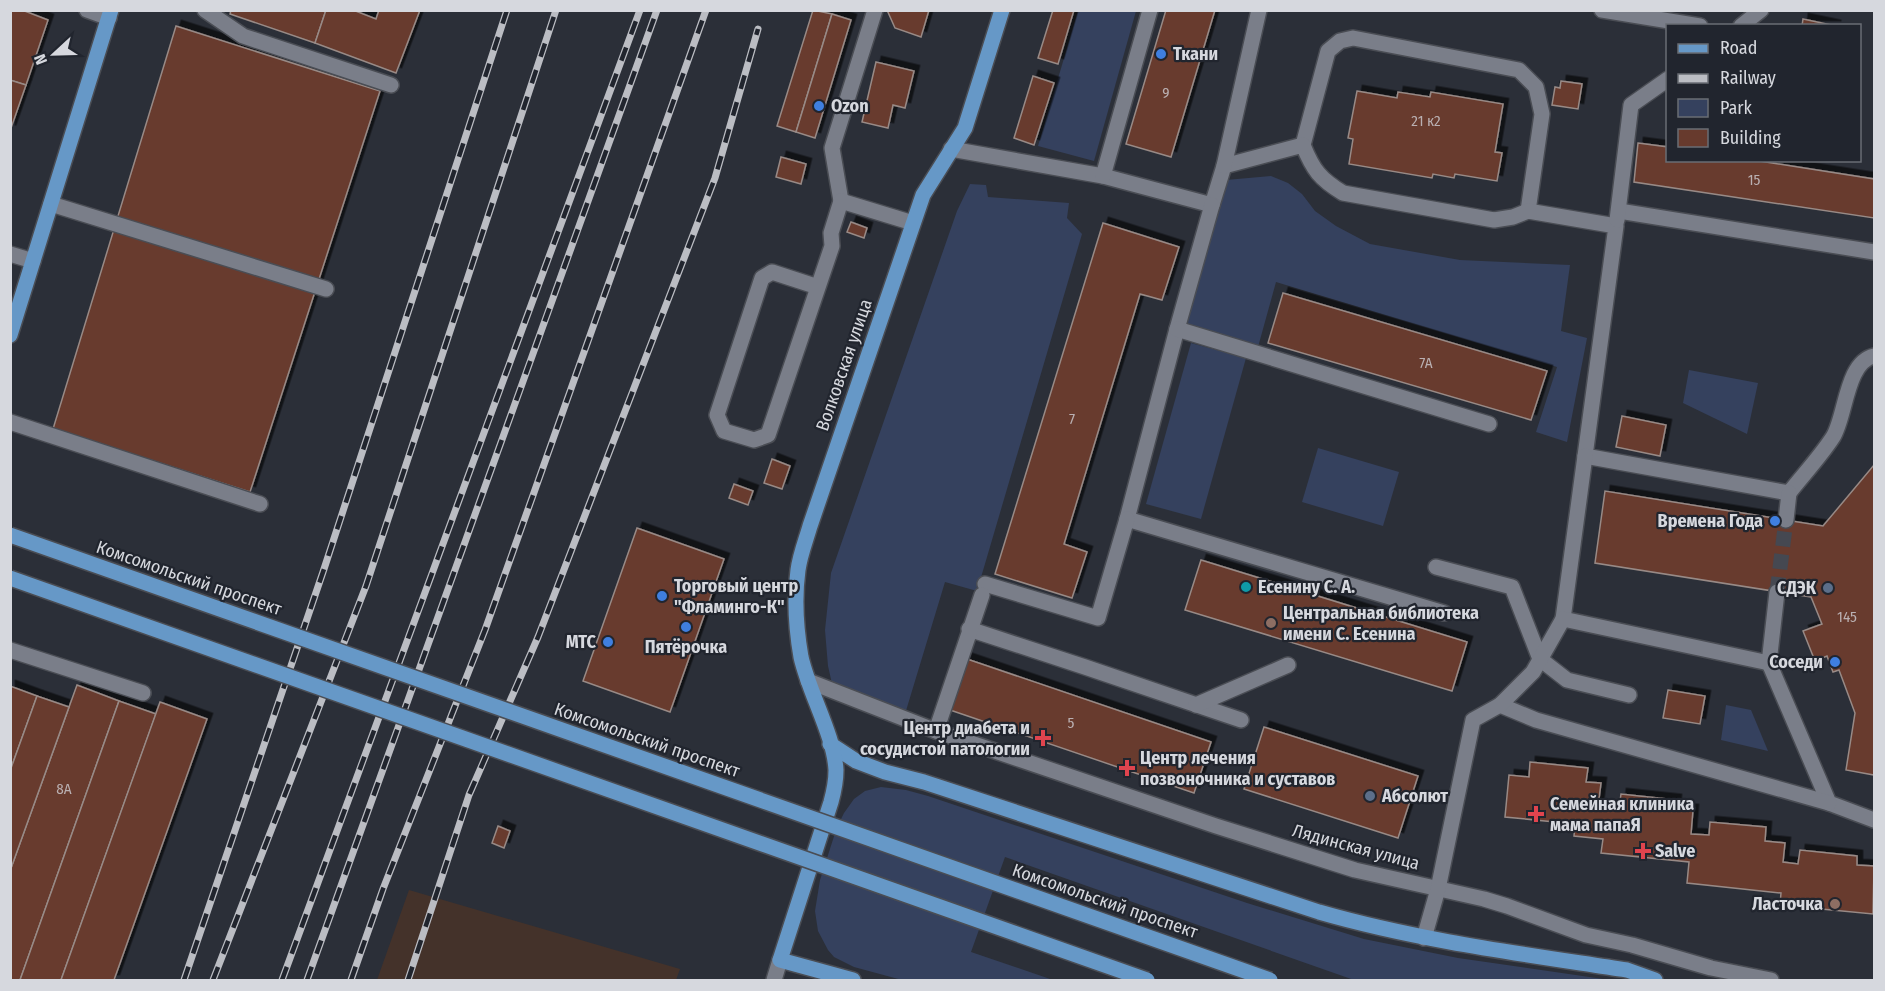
<svg xmlns="http://www.w3.org/2000/svg" width="1885" height="991" viewBox="0 0 1885 991" font-family="'Fira Sans Condensed',sans-serif">
<defs>
<filter id="shadow"><feDropShadow dx="5.5" dy="-5.5" stdDeviation="0" flood-color="#0009"/></filter>
</defs>
<rect width="100%" height="100%" fill="#2b2f38"/>
<polygon fill="#44322a" points="409,890 680,969 676,980 377,980"/>
<g fill="#35415e">
<polygon points="1078,11 1136,11 1094,161 1038,146"/>
<polygon points="1271,176 1288,183 1302,194 1315,211 1336,226 1370,244 1460,260 1570,265 1561,331 1587,338 1567,442 1536,432 1557,367 1276,282 1258,347 1185,324 1226,180"/>
<polygon points="970,184 986,185 988,197 1069,203 1067,218 1082,234 977,591 945,582 905,714 833,688 828,666 825,630 831,573 957,211"/>
<polygon points="1191,343 1246,358 1201,519 1146,504"/>
<polygon points="1689,370 1758,383 1747,434 1683,403"/>
<polygon points="1318,448 1399,472 1383,526 1302,502"/>
<polygon points="1726,705 1751,710 1768,751 1721,740"/>
<polygon points="881,787 906,790 928,796 1247,903 1364,939 1458,958 1610,980 1354,980 1005,857 971,952 1053,980 902,980 854,967 834,957 828,950 818,931 815,911 820,880 837,827 844,813 854,799 865,791"/>
</g>
<g fill="#673a2d" stroke="#988a86" stroke-width="1.5" filter="url(#shadow)">
<polygon points="10,10 22,10 48,20 26,85 10,80"/>
<polygon points="231,10 326,10 315,43 230,14"/>
<polygon points="326,10 353,10 376,19 379,10 420,10 396,73 315,43"/>
<polygon points="813,10 832,14 796,132 777,126"/>
<polygon points="887,10 929,10 921,37 895,28"/>
<polygon points="1053,10 1074,10 1058,64 1038,58"/>
<polygon points="1166,10 1215,10 1171,157 1126,144"/>
<polygon points="832,14 851,20 815,138 796,132"/>
<polygon points="1803,19 1836,26 1802,26"/>
<polygon points="176,26 380,91 250,492 53,429"/>
<polygon points="876,62 914,71 905,108 893,105 888,128 862,122"/>
<polygon points="1033,76 1054,83 1034,145 1014,138"/>
<polygon points="10,80 26,85 10,131"/>
<polygon points="1561,81 1582,84 1578,109 1552,105 1555,87 1560,88"/>
<polygon points="1357,91 1397,98 1398,92 1430,97 1431,92 1503,104 1495,152 1502,153 1497,181 1455,174 1454,178 1433,174 1432,178 1349,164 1353,139 1348,138"/>
<polygon points="1638,143 1668,147 1668,160 1753,160 1874,179 1874,218 1634,182"/>
<polygon points="781,157 806,164 801,184 776,177"/>
<polygon points="851,222 867,228 864,238 847,232"/>
<polygon points="1103,223 1179,247 1162,300 1140,294 1064,544 1087,552 1072,598 995,574"/>
<polygon points="1283,293 1547,371 1531,420 1268,343"/>
<polygon points="1622,416 1666,425 1660,456 1616,447"/>
<polygon points="772,459 790,466 782,489 764,483"/>
<polygon points="1874,465 1874,775 1846,770 1855,713 1839,670 1833,672 1827,656 1815,661 1803,631 1822,624 1811,597 1595,563 1605,491 1823,526"/>
<polygon points="734,484 753,491 748,505 729,498"/>
<polygon points="637,528 724,559 670,712 583,681"/>
<polygon points="1201,560 1467,642 1452,691 1185,610"/>
<polygon points="967,659 1211,742 1194,793 950,710"/>
<polygon points="77,685 119,701 20,980 10,980 10,871"/>
<polygon points="10,686 37,696 10,771"/>
<polygon points="1668,690 1705,696 1700,724 1663,718"/>
<polygon points="37,696 69,707 10,871 10,771"/>
<polygon points="119,701 156,714 61,980 20,980"/>
<polygon points="160,702 207,719 114,980 61,980"/>
<polygon points="1264,727 1418,776 1398,838 1244,789"/>
<polygon points="1530,762 1588,768 1586,782 1601,783 1598,807 1619,809 1621,794 1676,800 1675,809 1693,810 1691,834 1709,835 1710,822 1766,827 1765,841 1785,843 1783,862 1798,864 1800,850 1857,856 1857,865 1874,866 1873,914 1780,905 1781,893 1687,883 1689,862 1601,853 1603,839 1574,836 1575,824 1505,817 1509,775 1529,777"/>
<polygon points="498,826 510,831 504,848 492,843"/>
</g>
<g fill="none" stroke-linecap="round" stroke-linejoin="round">
<polyline stroke="#454851" stroke-width="15" stroke-dasharray="15 8" stroke-linecap="butt" points="1777,592 1786,520"/>
<defs>
<g id="minor">
<polyline points="87,10 109,18"/>
<polyline points="205,10 243,36 391,85"/>
<polyline points="1602,10 1700,26"/>
<polyline points="1741,26 1761,10"/>
<polyline points="1303,145 1328,51 1340,41 1353,38 1519,70 1536,87 1542,114 1528,211"/>
<path d="M 951,149 L 1103,176 L 1212,205 L 1224,166 L 1303,145 C 1313,170 1320,179 1343,193 L 1494,220 L 1513,217 L 1528,211 L 1616,226 L 1585,456 L 1789,493 C 1803,475 1820,457 1833,437 C 1846,416 1846,362 1874,356"/>
<polyline points="1224,166 1259,10"/>
<polyline points="1103,176 1150,10"/>
<polyline points="841,201 832,148 875,10"/>
<polyline points="51,204 326,289"/>
<polyline points="1212,205 1177,329 1127,519 1444,613"/>
<polyline points="1619,211 1874,252"/>
<polyline points="1617,220 1631,105 1668,79"/>
<polyline points="10,254 33,261"/>
<polyline points="818,287 772,272 762,278 717,415 724,431 754,440 768,435 832,246 831,233 841,201 913,223"/>
<polyline points="1177,329 1489,424"/>
<polyline points="10,422 260,504"/>
<polyline points="1786,520 1789,493"/>
<polyline points="1436,567 1512,587 1540,659 1567,680 1629,695"/>
<polyline points="985,584 1098,618 1127,519"/>
<polyline points="1777,592 1769,663 1829,803 1874,820"/>
<polyline points="1563,619 1585,456"/>
<polyline points="969,629 1085,667 1241,720"/>
<polyline points="10,650 143,693"/>
<polyline points="808,681 936,731 982,595"/>
<polyline points="1196,705 1288,665"/>
<polyline points="1500,705 1536,720 1829,803"/>
<polyline points="936,731 1216,826 1355,870 1484,899 1507,906 1586,935 1632,945 1711,968 1771,980"/>
<polyline points="1424,938 1438,889 1473,720 1500,705 1533,672 1563,619 1769,663"/>
<polyline points="774,980 780,960"/>
</g>
<g id="major">
<polyline points="10,335 111,10"/>
<path d="M 830,744 L 856,761 L 885,772 L 924,782 L 1319,912 C 1420,941 1523,954 1627,970 L 1655,980"/>
<path d="M 853,980 L 780,960 L 831,802 C 834,791 836,781 836,770 C 834,735 809,693 801,657 C 796,628 794,599 798,570 C 800,555 806,540 810,526 L 923,195 L 965,128 L 1002,10"/>
</g>
</defs>
<use href="#minor" stroke="#4a4d54" stroke-width="18"/>
<use href="#major" stroke="#4a4d54" stroke-width="18"/>
<use href="#minor" stroke="#7a7e89" stroke-width="15"/>
<use href="#major" stroke="#6698c7" stroke-width="15"/>
<defs>
<g id="rail">
<polyline points="184,980 324,569 507,10"/>
<polyline points="213,980 366,586 556,10"/>
<polyline points="282,980 640,10"/>
<polyline points="307,980 657,10"/>
<polyline points="351,980 383,889 485,630 706,10"/>
<polyline points="408,980 469,795 538,637 715,178 758,29"/>
</g>
</defs>
<use href="#rail" stroke="#bbbdc3" stroke-width="7"/>
<use href="#rail" stroke="#21252e" stroke-width="4.5" stroke-dasharray="14" stroke-linecap="butt"/>
<defs>
<g id="major-bridge">
<polyline points="10,535 1270,980"/>
<polyline points="10,578 1147,980"/>
</g>
</defs>
<use href="#major-bridge" stroke="#4a4d54" stroke-width="18" stroke-linecap="butt"/>
<use href="#major-bridge" stroke="#6698c7" stroke-width="15"/>
</g>
<g fill="#3f7fe0" stroke="#21252e" stroke-width="2">
<circle cx="1161" cy="54" r="6"/>
<circle cx="819" cy="106" r="6"/>
<circle cx="1775" cy="521" r="6"/>
<circle cx="662" cy="596" r="6"/>
<circle cx="686" cy="627" r="6"/>
<circle cx="608" cy="642" r="6"/>
<circle cx="1835" cy="662" r="6"/>
</g>
<circle fill="#0f9aa8" stroke="#21252e" stroke-width="2" cx="1246" cy="587" r="6"/>
<g fill="#5c6f8a" stroke="#21252e" stroke-width="2">
<circle cx="1828" cy="588" r="6"/>
<circle cx="1370" cy="796" r="6"/>
</g>
<g fill="#8d6e63" stroke="#21252e" stroke-width="2">
<circle cx="1271" cy="623" r="6"/>
<circle cx="1835" cy="904" r="6"/>
</g>
<g fill="#e0444e" stroke="#21252e" stroke-width="2">
<path d="M1040 729h6v6h6v6h-6v6h-6v-6h-6v-6h6z"/>
<path d="M1124 759h6v6h6v6h-6v6h-6v-6h-6v-6h6z"/>
<path d="M1533 805h6v6h6v6h-6v6h-6v-6h-6v-6h6z"/>
<path d="M1640 842h6v6h6v6h-6v6h-6v-6h-6v-6h6z"/>
</g>
<g text-anchor="middle" stroke-width="4.5" stroke-linejoin="round" paint-order="stroke">
<g font-size="15" fill="#bab0b2">
<text x="1166" y="98">9</text>
<text x="1426" y="126">21 к2</text>
<text x="1754" y="185">15</text>
<text x="1426" y="368">7А</text>
<text x="1072" y="424">7</text>
<text x="1847" y="622">145</text>
<text x="1071" y="728">5</text>
<text x="64" y="794">8А</text>
</g>
<g font-size="18" font-weight="bold" fill="#d6d8de" stroke="#21252e" text-anchor="start">
<text x="1173" y="60">Ткани</text>
<text x="831" y="112">Ozon</text>
<text x="1763" y="527" text-anchor="end">Времена Года</text>
<text x="674" y="592">Торговый центр<tspan x="674" dy="21">"Фламинго-К"</tspan></text>
<text x="1258" y="593">Есенину С. А.</text>
<text x="1816" y="594" text-anchor="end">СДЭК</text>
<text x="1283" y="619">Центральная библиотека<tspan x="1283" dy="21">имени С. Есенина</tspan></text>
<text x="596" y="648" text-anchor="end">МТС</text>
<text x="686" y="653" text-anchor="middle">Пятёрочка</text>
<text x="1823" y="668" text-anchor="end">Соседи</text>
<text x="1030" y="734" text-anchor="end">Центр диабета и<tspan x="1030" dy="21">сосудистой патологии</tspan></text>
<text x="1140" y="764">Центр лечения<tspan x="1140" dy="21">позвоночника и суставов</tspan></text>
<text x="1382" y="802">Абсолют</text>
<text x="1550" y="810">Семейная клиника<tspan x="1550" dy="21">мама папаЯ</tspan></text>
<text x="1655" y="857">Salve</text>
<text x="1823" y="910" text-anchor="end">Ласточка</text>
</g>
<g font-size="18" fill="#d6d8de" stroke="#21252e">
<text transform="translate(844 365) rotate(-71)" y="6">Волковская улица</text>
<text transform="translate(189 578) rotate(19)" y="6">Комсомольский проспект</text>
<text transform="translate(647 740) rotate(19)" y="6">Комсомольский проспект</text>
<text transform="translate(1356 847) rotate(15)" y="6">Лядинская улица</text>
<text transform="translate(1105 901) rotate(19)" y="6">Комсомольский проспект</text>
</g>
</g>
<rect width="1885" height="991" fill="none" stroke="#d6d8de" stroke-width="24"/>
<rect x="1666" y="24" width="195" height="138" fill="#21252e" stroke="#696d74" stroke-width="1.5"/>
<rect x="1678" y="44" width="30" height="9" fill="#6698c7" stroke="#696d74" stroke-width="1.5"/>
<text x="1720" y="54" font-size="18" fill="#d6d8de">Road</text>
<rect x="1678" y="74" width="30" height="9" fill="#bbbdc3" stroke="#696d74" stroke-width="1.5"/>
<text x="1720" y="84" font-size="18" fill="#d6d8de">Railway</text>
<rect x="1678" y="99" width="30" height="18" fill="#35415e" stroke="#696d74" stroke-width="1.5"/>
<text x="1720" y="114" font-size="18" fill="#d6d8de">Park</text>
<rect x="1678" y="129" width="30" height="18" fill="#673a2d" stroke="#696d74" stroke-width="1.5"/>
<text x="1720" y="144" font-size="18" fill="#d6d8de">Building</text>
<g transform="translate(54 54) rotate(248)" stroke="#21252e" stroke-width="4.5" paint-order="stroke">
<path d="M0-4.5L10 22L0 15L-10 22Z" fill="#d6d8de"/>
<text y="-9" font-size="16" font-weight="bold" text-anchor="middle" fill="#d6d8de">N</text>
</g>
</svg>
